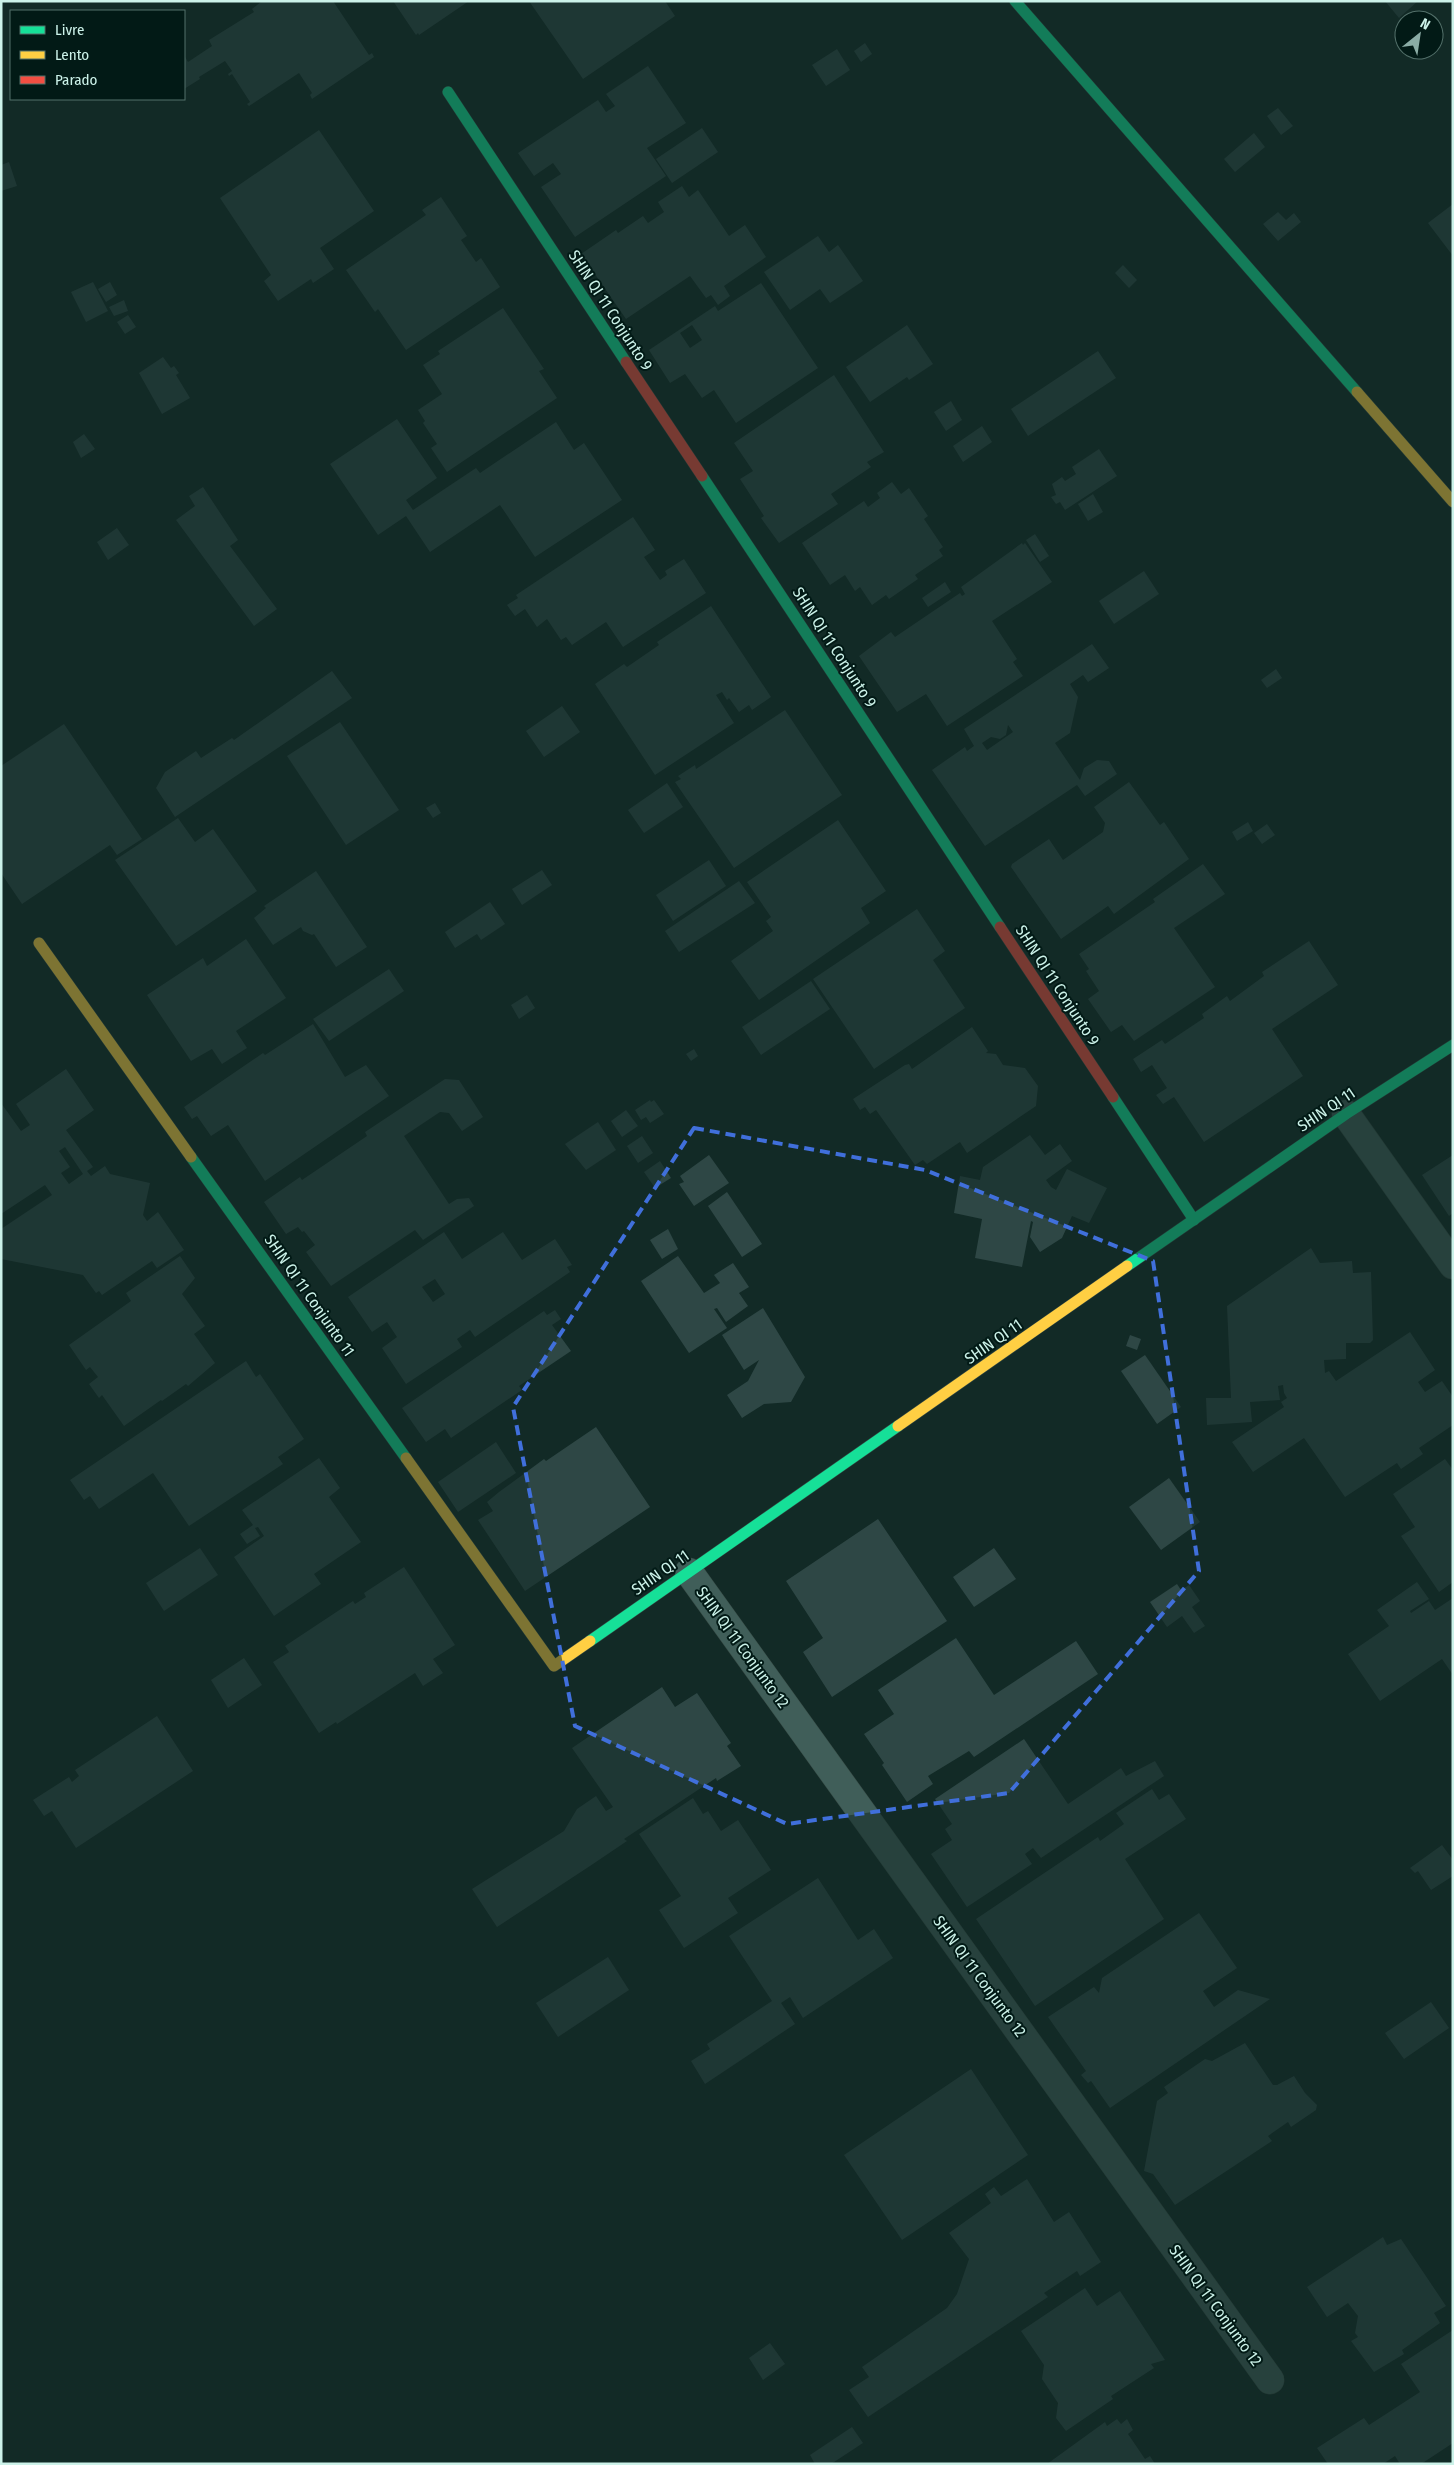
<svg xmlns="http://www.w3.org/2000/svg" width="1454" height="2465" viewBox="0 0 1454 2465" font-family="'Fira Sans Condensed',sans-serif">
<rect width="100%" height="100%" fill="#122a26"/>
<g fill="#2e4745" fill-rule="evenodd">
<polygon points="262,1 333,1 369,55 372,53 374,57 312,99 310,95 312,93 299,73 249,106 247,104 250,102 232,74 229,76 228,74 232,71 225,61 199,77 200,79 184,89 184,55 188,62 212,46 209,40 254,12 252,9"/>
<polygon points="393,1 469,1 419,35 418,33 416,35"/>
<polygon points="529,1 665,1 675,16 583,79"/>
<polygon points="1385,1 1418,1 1399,18"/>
<polygon points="865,43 872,54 861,62 854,51"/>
<polygon points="837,49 850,70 826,86 812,65"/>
<polygon points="648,66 686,123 647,148 666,176 575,237 541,187 561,174 553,163 534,176 518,153 598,100 606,112 615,106 606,94"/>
<polygon points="1278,108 1293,126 1281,135 1267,116"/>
<polygon points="702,128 718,152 672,183 656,159"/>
<polygon points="319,130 374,211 320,248 334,269 313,283 311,279 278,301 264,281 271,275 220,198"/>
<polygon points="1254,133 1265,147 1235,172 1224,159"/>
<polygon points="9,162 17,186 1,191 1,165"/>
<polygon points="682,186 689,197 698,190 729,236 745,225 766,257 724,286 730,296 718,305 711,295 706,298 690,276 626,319 581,254 616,230 618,233 643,216 648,223 664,212 658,202"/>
<polygon points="441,197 467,236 461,240 476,262 481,258 500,287 406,350 378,309 375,312 346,270 426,215 422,210"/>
<polygon points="1453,204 1453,256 1428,223"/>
<polygon points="1278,212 1286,220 1294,213 1301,222 1278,241 1263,224"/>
<polygon points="818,236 829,252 838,245 863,281 830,303 820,289 790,310 764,272"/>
<polygon points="1123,265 1137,280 1129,288 1115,273"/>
<polygon points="93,282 108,311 86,322 71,292"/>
<polygon points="110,282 117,295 106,302 98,289"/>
<path d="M 761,283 L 818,368 L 736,423 L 714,390 L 702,398 L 685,374 L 670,383 L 649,350 L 715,306 L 718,311 ZM 692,325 L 702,340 L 690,348 L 680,333 Z"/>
<polygon points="124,300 128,311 114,316 109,307"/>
<polygon points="503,308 544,369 539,371 557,398 447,472 431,448 437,444 423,423 425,421 418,410 442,394 423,365 440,354 438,351"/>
<polygon points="128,315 136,327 125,334 117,322"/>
<polygon points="907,325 933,364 909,380 907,377 870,402 846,367"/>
<polygon points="1098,351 1116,378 1028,436 1011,409"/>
<polygon points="163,357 171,368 174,366 179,373 176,375 190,398 162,414 139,373"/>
<polygon points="834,375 884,452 867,462 871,467 831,494 838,504 779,543 761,518 764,516 740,479 753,471 734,443"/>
<polygon points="951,401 962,420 946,431 934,412"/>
<polygon points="397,419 437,478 406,500 413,510 476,468 480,473 556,422 574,450 584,443 622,500 535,557 500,505 430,552 406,516 378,535 330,464"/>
<polygon points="982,426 992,442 963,462 953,446"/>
<polygon points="84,434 95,449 81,458 73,442"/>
<polygon points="1099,449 1117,476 1065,510 1060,502 1056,504 1051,497 1056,495 1052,484 1062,477 1065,481 1076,474 1072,467"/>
<polygon points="892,482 901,494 909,488 928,516 924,519 943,547 939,550 943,556 915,575 918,579 889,599 886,595 872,605 860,587 855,591 845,575 830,585 802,543 864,501 868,507 880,498 877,493"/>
<polygon points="203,487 238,540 230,546 277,609 254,626 176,520 195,506 189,496"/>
<polygon points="1093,494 1103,512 1088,521 1078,504"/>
<polygon points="633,517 655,550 644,557 660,580 667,575 665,571 684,559 706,593 623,647 606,622 572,645 566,637 561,640 547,619 537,627 525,609 515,616 507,605 518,598 516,595"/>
<polygon points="117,528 129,545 108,560 97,542"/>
<polygon points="1035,534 1049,556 1040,562 1026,540"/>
<polygon points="1022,543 1023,545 1025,543 1052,582 992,621 1017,659 1013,662 1023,676 947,726 926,694 897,712 859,656 891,632 895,637 960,593 962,596 965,594 961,587"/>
<polygon points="1144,571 1159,594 1114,624 1099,601"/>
<polygon points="945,582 951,592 928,607 922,598"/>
<polygon points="711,606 771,697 752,710 749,705 739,712 729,698 727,700 722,692 716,695 734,723 655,775 595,684 624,664 627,667 659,645 657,642"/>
<path d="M 1092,644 L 1109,668 L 1088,682 L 1083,675 L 1070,684 L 1078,697 L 1070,733 L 1055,743 L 1080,780 L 1084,768 L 1097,760 L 1109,761 L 1117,774 L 1085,796 L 1077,785 L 985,846 L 932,770 L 965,747 L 967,751 L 974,746 L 964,729 ZM 1008,725 L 1013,732 L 987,750 L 982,743 L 991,737 L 1000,739 L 1006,735 Z"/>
<polygon points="1276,669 1282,678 1267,688 1261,680"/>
<polygon points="332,671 352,698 175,817 156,788 165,772 196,751 201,758 232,738 234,740"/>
<polygon points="562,706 580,732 544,757 526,731"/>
<polygon points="785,710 842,795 734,868 675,782 681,779 678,776 695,765 696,769"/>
<polygon points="340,722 399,810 346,845 287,756"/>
<polygon points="64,724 142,839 117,855 110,845 22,904 1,873 1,766"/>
<polygon points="1129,782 1160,825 1164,822 1189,859 1114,914 1108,906 1061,939 1011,867 1012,864 1049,839 1063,860 1103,832 1105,823 1094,807"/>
<polygon points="667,783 683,807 644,833 628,810"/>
<polygon points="435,803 441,813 433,818 426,808"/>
<polygon points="178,818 195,842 213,829 257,891 176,946 115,860"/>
<polygon points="838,820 886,891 861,908 870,923 759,1000 731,961 773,931 766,921 771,917 747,882"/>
<polygon points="1248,822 1253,831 1237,841 1232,832"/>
<polygon points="1267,824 1275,835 1262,844 1254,833"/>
<polygon points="709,860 726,886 673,921 656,895"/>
<polygon points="1203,864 1225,894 1174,928 1215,987 1134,1041 1122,1025 1111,1032 1088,999 1099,991 1086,971 1089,969 1079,954 1155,902 1153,899"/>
<polygon points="542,870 552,885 522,905 512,889"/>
<polygon points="316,871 367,947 336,967 314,934 312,935 303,931 301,927 273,945 254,918 266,908 264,906"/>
<polygon points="739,881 755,903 679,952 665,931"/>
<polygon points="490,902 505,924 481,940 477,934 455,948 445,932"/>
<polygon points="917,909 945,951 933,960 965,1008 874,1069 813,979"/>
<polygon points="246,939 286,998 236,1031 247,1048 222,1064 212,1049 191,1061 147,995 203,958 207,966"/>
<polygon points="1309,941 1338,985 1272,1029 1303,1076 1204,1142 1174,1097 1163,1104 1156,1095 1167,1088 1152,1065 1141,1072 1133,1059 1162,1040 1165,1044 1204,1018 1202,1014 1227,996 1230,1001 1264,976 1262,972"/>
<polygon points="389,969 404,991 329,1041 313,1019"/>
<polygon points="811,981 830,1009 761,1055 742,1027"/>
<polygon points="527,995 535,1008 519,1019 511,1005"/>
<polygon points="313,1024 345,1077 366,1065 389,1096 265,1181 228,1125 211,1136 197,1116 192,1119 184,1107 263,1053 265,1055"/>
<polygon points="972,1027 988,1051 986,1053 996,1054 1003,1065 1025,1068 1038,1086 1036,1106 967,1153 960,1142 927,1164 923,1160 915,1165 876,1110 870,1114 865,1107 860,1110 853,1099 905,1065 909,1064 912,1069"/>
<polygon points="694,1049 698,1056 691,1061 686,1054"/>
<path d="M 66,1069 L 94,1110 L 66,1130 L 93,1167 L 87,1171 L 91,1176 L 105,1166 L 110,1174 L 150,1183 L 143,1215 L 147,1221 L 158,1212 L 184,1250 L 157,1268 L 152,1261 L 102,1295 L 99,1291 L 96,1293 L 83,1275 L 1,1259 L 1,1229 L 52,1195 L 45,1185 L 1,1214 L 1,1103 L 21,1131 L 30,1125 L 16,1104 ZM 65,1147 L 83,1174 L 69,1184 L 61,1173 L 70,1167 L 59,1151 Z"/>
<polygon points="445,1079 459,1080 483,1117 462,1131 449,1113 440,1112 404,1136 449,1204 457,1199 469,1198 474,1206 423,1240 415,1230 331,1286 306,1252 315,1245 304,1231 302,1232 298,1227 286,1234 264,1202 300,1177 302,1180 367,1136 365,1132"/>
<polygon points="650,1100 651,1102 654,1100 664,1114 650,1123 646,1117 641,1120 635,1110"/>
<polygon points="626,1110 638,1126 622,1137 611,1121"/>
<polygon points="598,1122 616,1150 586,1170 565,1144"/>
<polygon points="1030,1135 1045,1155 1060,1144 1072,1161 1046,1180 1051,1187 1056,1190 1067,1169 1107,1188 1089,1223 1072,1216 1062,1238 1040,1252 1030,1237 1033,1222 1031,1221 1022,1267 975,1258 982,1219 954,1213 960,1176 980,1180 983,1167"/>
<polygon points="642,1136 653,1153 638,1163 627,1146"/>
<polygon points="709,1155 729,1183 694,1206 679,1184 684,1182 680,1176"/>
<polygon points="1453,1155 1453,1213 1449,1216 1422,1175"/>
<polygon points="660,1161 671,1178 655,1188 644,1172"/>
<polygon points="727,1192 762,1244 742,1257 708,1206"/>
<polygon points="668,1229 678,1249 662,1259 650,1240"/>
<path d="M 444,1232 L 462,1259 L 503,1232 L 522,1260 L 555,1239 L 572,1265 L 567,1267 L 570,1272 L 475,1337 L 470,1330 L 457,1339 L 462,1347 L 406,1384 L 382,1348 L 397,1337 L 387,1322 L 372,1332 L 348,1297 ZM 435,1279 L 445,1294 L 433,1302 L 422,1287 Z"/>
<polygon points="1311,1248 1320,1263 1352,1261 1353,1273 1371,1272 1373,1340 1370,1343 1346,1343 1346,1359 1324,1360 1325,1373 1329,1371 1336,1381 1410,1332 1435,1370 1418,1382 1425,1392 1442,1381 1453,1397 1453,1425 1419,1448 1423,1454 1401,1469 1397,1463 1345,1497 1304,1438 1253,1472 1232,1442 1284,1407 1281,1402 1287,1398 1284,1393 1283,1385 1278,1386 1280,1400 1250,1402 1252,1422 1207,1425 1206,1398 1231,1398 1227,1306"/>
<polygon points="180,1256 195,1278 182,1294 205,1326 194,1334 215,1363 188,1386 186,1384 162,1401 161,1400 124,1426 102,1395 99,1398 89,1384 98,1377 90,1367 86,1370 69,1345 131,1301 126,1293"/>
<polygon points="678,1256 704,1293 720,1283 714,1275 733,1263 749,1287 739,1293 748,1306 726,1322 717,1308 714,1309 727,1328 689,1353 641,1281"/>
<polygon points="763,1308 805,1377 791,1402 764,1404 742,1418 727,1395 748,1381 759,1360 744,1370 722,1335"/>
<polygon points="555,1310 561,1319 552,1325 571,1351 519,1386 522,1390 451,1438 445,1429 426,1442 402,1408 544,1311 547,1315"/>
<polygon points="1130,1335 1141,1339 1137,1350 1126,1346"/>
<polygon points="1145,1355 1181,1407 1157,1424 1121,1371"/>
<polygon points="246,1361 256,1377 260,1374 304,1439 278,1457 283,1464 189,1526 153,1473 99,1509 90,1496 84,1500 70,1480"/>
<polygon points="596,1427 650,1507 525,1591 478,1520 493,1511 487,1502 499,1492 544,1459 546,1461"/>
<polygon points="496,1442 516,1473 458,1512 438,1482"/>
<polygon points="319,1458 340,1488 329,1497 361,1542 314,1574 321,1584 274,1616 234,1557 264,1536 258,1527 255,1528 260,1536 247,1544 240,1534 253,1525 242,1510"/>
<polygon points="1445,1459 1453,1470 1453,1582 1439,1592 1401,1536 1415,1527 1393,1494"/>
<polygon points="1169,1478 1200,1522 1161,1550 1129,1507"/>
<polygon points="878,1519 947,1621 832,1697 803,1652 823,1638 786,1581"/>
<polygon points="200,1548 218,1575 164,1611 146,1583"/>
<polygon points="994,1548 1016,1579 974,1607 953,1577"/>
<polygon points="404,1567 455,1645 433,1659 443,1673 423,1686 415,1673 337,1724 336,1722 319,1733 273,1662 289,1652 285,1646 353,1601 355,1604 366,1597 364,1593"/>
<polygon points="1417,1582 1429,1599 1410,1611 1411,1613 1429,1601 1435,1610 1453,1598 1453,1675 1442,1659 1380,1701 1348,1654 1389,1626 1377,1610"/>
<polygon points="1177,1584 1181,1590 1189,1585 1200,1601 1192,1607 1205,1626 1194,1633 1182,1616 1167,1627 1150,1602"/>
<polygon points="956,1638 994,1695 1076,1641 1098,1674 974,1757 969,1751 928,1776 933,1784 907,1802 882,1765 884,1763 864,1734 894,1714 878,1690"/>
<polygon points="244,1658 262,1685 228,1708 211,1680"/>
<polygon points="662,1687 675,1707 697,1693 731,1743 727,1746 741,1766 717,1781 716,1778 624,1839 627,1841 590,1866 497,1927 472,1889 564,1831 577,1809 596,1796 606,1811 613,1807 572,1748"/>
<polygon points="157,1716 193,1771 76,1848 52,1811 44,1816 33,1800 69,1777 72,1782 79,1776 75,1770"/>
<polygon points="1024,1739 1068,1804 1121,1768 1126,1776 1155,1761 1164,1776 1041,1858 1033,1848 1025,1854 1032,1864 967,1907 931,1854 952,1840 945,1829 952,1824 935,1799"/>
<polygon points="1152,1789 1159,1800 1169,1794 1186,1819 1125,1859 1164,1919 1035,2006 976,1919 1098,1837 1100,1841 1124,1824 1116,1813"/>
<polygon points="693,1798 703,1814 708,1811 721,1831 738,1820 771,1870 728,1898 738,1913 684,1948 659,1910 681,1896 639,1834"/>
<polygon points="1442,1845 1453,1860 1453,1876 1431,1890 1418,1871 1415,1873 1410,1868"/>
<polygon points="818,1878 858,1940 874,1929 893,1958 803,2018 790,1997 781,2003 795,2024 705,2084 691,2061 710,2049 707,2044 772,2001 729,1936"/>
<polygon points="1199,1913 1237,1968 1203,1991 1214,2007 1238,1990 1270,1999 1110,2108 1091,2081 1088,2083 1081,2075 1086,2071 1048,2017 1094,1987 1099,1993 1102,1978"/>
<polygon points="608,1957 629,1990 558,2037 536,2003"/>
<polygon points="1431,2002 1449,2028 1404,2059 1385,2033"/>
<polygon points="1245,2043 1273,2085 1277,2085 1294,2076 1305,2093 1317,2105 1316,2110 1291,2127 1288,2122 1268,2136 1272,2141 1175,2205 1153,2174 1144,2171 1157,2101 1168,2093 1164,2087 1205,2059 1212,2061"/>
<polygon points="971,2069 1028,2155 902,2240 844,2155"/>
<polygon points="1027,2179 1054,2222 1069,2212 1101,2262 1080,2276 1077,2271 1044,2293 1048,2297 868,2417 849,2390 869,2377 862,2367 947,2308 957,2294 969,2259 949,2233 991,2203 985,2194 994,2187 1001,2196"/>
<polygon points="1383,2237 1387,2245 1401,2239 1446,2306 1434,2313 1440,2323 1402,2350 1404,2354 1374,2372 1351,2341 1358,2337 1355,2333 1358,2316 1348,2303 1327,2317 1307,2287"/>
<polygon points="1085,2288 1097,2306 1120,2291 1165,2360 1151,2364 1154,2368 1111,2396 1113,2399 1066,2431 1056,2418 1058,2403 1042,2379 1044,2365 1021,2331"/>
<polygon points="1453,2330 1453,2443 1421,2464 1400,2464 1395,2456 1383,2464 1328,2464 1317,2448 1364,2418 1369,2425 1420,2392 1401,2364"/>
<polygon points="770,2343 785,2364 763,2380 749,2358"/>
<polygon points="1117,2419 1121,2424 1127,2419 1133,2430 1128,2434 1145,2459 1150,2456 1155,2464 1047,2464 1105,2422 1107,2426"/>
<polygon points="852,2427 863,2443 831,2464 815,2464 810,2455"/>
</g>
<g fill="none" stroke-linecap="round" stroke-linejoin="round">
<defs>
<g id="street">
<polyline points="1346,1114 1453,1265"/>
<polyline points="689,1572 1270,2380"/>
</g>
<g id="fast">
<polyline points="1015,1 1357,392"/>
<polyline points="448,92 626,362"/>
<polyline points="702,476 1000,927"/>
<polyline points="1113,1097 1194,1220"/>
<polyline points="191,1157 406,1458"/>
<polyline points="1127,1266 1346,1114 1453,1045"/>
<polyline points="590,1641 898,1426"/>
</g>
<g id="slow">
<polyline points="1357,392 1453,502"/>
<polyline points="39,943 191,1157"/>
<polyline points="898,1426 1127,1266"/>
<polyline points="406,1458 554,1666 590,1641"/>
</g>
<g id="jam">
<polyline points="626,362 702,476"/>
<polyline points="1000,927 1113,1097"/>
</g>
</defs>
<use href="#street" stroke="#344843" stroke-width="29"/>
<use href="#fast" stroke="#344843" stroke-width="12"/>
<use href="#slow" stroke="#344843" stroke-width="12"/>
<use href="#jam" stroke="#344843" stroke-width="12"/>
<use href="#street" stroke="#405e59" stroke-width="28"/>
<use href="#fast" stroke="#16e098" stroke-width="11"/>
<use href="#slow" stroke="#ffcf43" stroke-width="11"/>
<use href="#jam" stroke="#f24e42" stroke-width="11"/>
</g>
<path d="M0 0H1454V2465H0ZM 694,1128 L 925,1170 L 1153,1261 L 1199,1571 L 1009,1793 L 787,1824 L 575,1726 L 513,1407 Z" fill="#122a26" fill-opacity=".55" fill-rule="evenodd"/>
<path fill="none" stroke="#406fdb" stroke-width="4" stroke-dasharray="10 6" stroke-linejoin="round" d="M 694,1128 L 925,1170 L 1153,1261 L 1199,1571 L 1009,1793 L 787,1824 L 575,1726 L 513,1407 Z"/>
<g text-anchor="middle" stroke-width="4" stroke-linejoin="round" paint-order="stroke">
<g font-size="16" fill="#ccf2e9" stroke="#021a16">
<text transform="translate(611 310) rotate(57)" y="6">SHIN QI 11 Conjunto 9</text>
<text transform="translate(835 647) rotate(57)" y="6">SHIN QI 11 Conjunto 9</text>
<text transform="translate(1058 985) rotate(57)" y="6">SHIN QI 11 Conjunto 9</text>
<text transform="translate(1326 1109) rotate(-34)" y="6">SHIN QI 11</text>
<text transform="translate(310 1295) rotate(55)" y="6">SHIN QI 11 Conjunto 11</text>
<text transform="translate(993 1341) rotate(-35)" y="6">SHIN QI 11</text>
<text transform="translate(660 1572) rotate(-35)" y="6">SHIN QI 11</text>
<text transform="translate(743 1647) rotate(54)" y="6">SHIN QI 11 Conjunto 12</text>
<text transform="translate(980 1976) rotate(54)" y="6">SHIN QI 11 Conjunto 12</text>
<text transform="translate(1216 2305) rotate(54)" y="6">SHIN QI 11 Conjunto 12</text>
</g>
</g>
<rect width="1454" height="2465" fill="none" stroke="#ccf2e9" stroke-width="5"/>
<rect x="10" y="10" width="175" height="90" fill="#021a16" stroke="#53706a"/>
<rect x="20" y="26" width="25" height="8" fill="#16e098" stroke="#53706a"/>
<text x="55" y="35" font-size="15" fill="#ccf2e9">Livre</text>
<rect x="20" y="51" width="25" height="8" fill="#ffcf43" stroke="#53706a"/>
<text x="55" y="60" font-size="15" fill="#ccf2e9">Lento</text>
<rect x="20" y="76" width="25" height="8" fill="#f24e42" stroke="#53706a"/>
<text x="55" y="85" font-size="15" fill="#ccf2e9">Parado</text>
<g transform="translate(1419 35) rotate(30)"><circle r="24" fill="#021a16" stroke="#53706a"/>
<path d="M0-4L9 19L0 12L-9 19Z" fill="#8baca5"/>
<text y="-8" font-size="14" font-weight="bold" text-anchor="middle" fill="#ccf2e9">N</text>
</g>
</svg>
